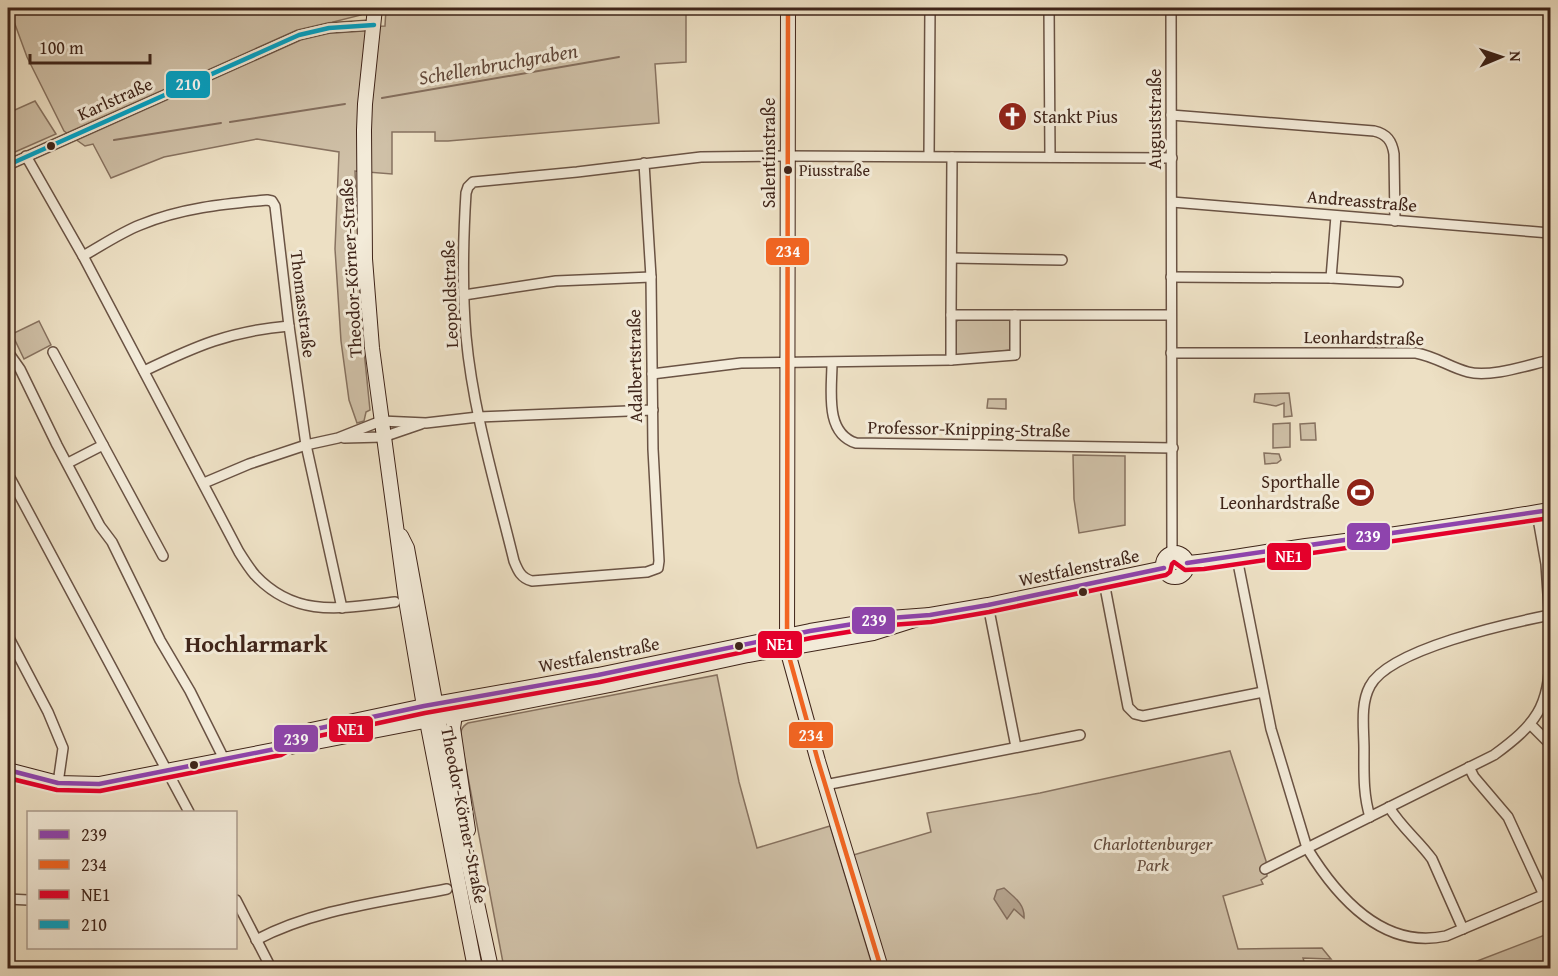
<svg xmlns="http://www.w3.org/2000/svg" width="1558" height="976" viewBox="0 0 1558 976" font-family="'Gentium Book Plus',serif">
<rect width="100%" height="100%" fill="#ede0c4"/>
<filter id="stains"><feTurbulence type="fractalNoise" baseFrequency=".00333" numOctaves="4"/><feColorMatrix values="0 0 0 0 .2 0 0 0 0 .09 0 0 0 0 .02 0 0 0 .5 -.17"/></filter>
<radialGradient id="worn" r=".72"><stop offset=".6" stop-color="#630" stop-opacity="0"/><stop offset="1" stop-color="#630" stop-opacity=".3"/></radialGradient>
<g fill="#cfc0a7" stroke="#877260" stroke-width="1.5">
<polygon points="9,8 362,8 361,15 333,22 334,27 385,26 386,8 730,9 686,9 686,62 655,64 659,123 448,141 435,141 435,132 392,132 392,174 355,171 362,331 370,410 366,412 364,421 357,423 349,400 341,341 335,249 339,152 257,139 164,157 111,178 93,144 85,146 64,131 27,57"/>
<polygon points="35,101 56,134 8,155 8,113"/>
<polygon points="959,319 1010,320 1011,322 1012,350 956,356 955,323"/>
<polygon points="39,321 51,345 24,359 12,334"/>
<polygon points="1289,393 1292,416 1284,417 1284,403 1276,406 1254,402 1255,394"/>
<polygon points="988,399 1006,399 1006,409 987,408"/>
<polygon points="1290,423 1290,447 1273,448 1273,424"/>
<polygon points="1315,423 1316,440 1301,440 1300,424"/>
<polygon points="1264,453 1279,454 1281,460 1277,463 1265,464"/>
<polygon points="1073,455 1125,456 1125,525 1079,533 1074,499"/>
<path d="M 717,675 L 739,782 L 757,848 L 830,826 L 873,968 L 504,968 L 461,740 C 460,732 461,727 468,723 Z"/>
<polygon points="1230,751 1266,861 1267,876 1261,880 1263,884 1223,896 1238,949 1322,948 1331,959 1303,958 1306,968 885,968 850,856 931,832 927,813 1040,793"/>
<polygon points="1550,933 1550,968 1459,968"/>
</g>
<path fill="#b2a08a" stroke="#846e5d" stroke-width="1.5" d="M 1004,888 C 1014,897 1025,904 1024,918 L 1014,909 L 1007,919 L 994,899 L 997,890 Z"/>
<g fill="none" stroke-linecap="round" stroke-linejoin="round">
<g stroke="#846e5d" stroke-width="2">
<polyline points="382,98 619,57"/>
<polyline points="230,122 345,104"/>
<polyline points="114,140 221,123"/>
</g>
<defs>
<g id="street">
<polyline points="1049,8 1050,157"/>
<polyline points="1171,8 1172,554"/>
<path d="M 1171,115 L 1374,131 C 1387,134 1392,141 1394,154 L 1395,221"/>
<path d="M 26,156 L 83,256 L 239,552 C 244,560 249,568 255,575 C 296,619 343,608 395,602"/>
<polyline points="929,156 930,8"/>
<path d="M 644,163 L 651,277 L 653,449 L 659,561 L 658,568 L 647,572 L 532,581 C 521,578 518,571 514,561 C 496,487 473,412 466,336 C 462,288 463,241 466,193 L 468,187 L 473,182 L 577,172 L 701,157 L 787,156 L 1172,158"/>
<polyline points="8,165 299,35 329,28 374,25"/>
<polyline points="1172,202 1550,233"/>
<path d="M 83,256 C 101,246 120,233 140,225 C 181,208 223,204 267,200 L 272,201 L 275,206 L 289,326 L 306,445 L 342,608"/>
<polyline points="953,258 1062,260"/>
<polyline points="1171,277 1331,278 1398,282"/>
<polyline points="1331,278 1336,216"/>
<polyline points="464,295 556,281 651,277"/>
<polyline points="951,315 952,157"/>
<polyline points="8,352 20,369 57,445 100,526 112,542 160,640 190,691 224,759"/>
<polyline points="53,352 103,445 68,463"/>
<path d="M 1171,353 L 1416,353 C 1437,357 1449,367 1468,372 C 1490,378 1528,365 1550,360"/>
<polyline points="951,360 951,315 1171,315"/>
<path d="M 832,363 C 832,389 824,433 856,443 L 1173,448"/>
<path d="M 144,371 C 196,346 230,331 289,326"/>
<polyline points="652,374 741,363 951,360 1015,355 1015,315"/>
<polyline points="344,438 383,437 421,424"/>
<polyline points="103,445 163,556"/>
<polyline points="8,474 189,812"/>
<polyline points="204,483 249,464 306,445 338,438 381,421 426,423 478,417 653,410"/>
<polyline points="1537,513 1546,564 1550,624"/>
<path d="M 1237,558 L 1271,729 L 1307,848 C 1337,897 1383,950 1446,936 L 1550,892"/>
<polyline points="1104,582 1128,707 1135,714 1143,716 1263,692"/>
<polyline points="988,605 1016,747"/>
<polyline points="8,636 48,712 63,748 58,783"/>
<polyline points="1531,725 1550,744"/>
<polyline points="1469,767 1474,777 1508,817 1544,895"/>
<polyline points="825,785 1080,735"/>
<path d="M 1389,807 C 1401,827 1419,841 1432,859 L 1463,929"/>
<path d="M 1370,817 C 1363,794 1364,773 1364,749 C 1364,729 1360,704 1370,686 C 1389,649 1510,623 1550,615"/>
<path d="M 1265,869 L 1494,755 C 1535,725 1550,707 1550,654"/>
<polyline points="8,899 28,900"/>
<polyline points="236,900 271,968"/>
<path d="M 256,940 C 315,909 382,902 447,889"/>
</g>
<g id="secondary">
<polyline points="375,8 365,104 364,130 365,259 372,348 406,600 424,706 475,968"/>
<polyline points="788,8 787,649 818,761 881,968"/>
<polyline points="401,536 407,548 443,745 491,968"/>
<circle cx="1175" cy="565" r="12"/>
<path d="M 1187,563 C 1230,559 1272,550 1314,545 C 1393,535 1472,523 1550,510"/>
<polyline points="455,715 453,728 468,830"/>
<polyline points="290,742 311,730 424,706 598,675 810,631 890,618 930,615 988,605 1164,568"/>
<polyline points="8,770 58,783 99,784 610,685 748,655 873,633 930,615"/>
</g>
</defs>
<use href="#street" stroke="#6a5344" stroke-width="12"/>
<use href="#secondary" stroke="#3f2419" stroke-width="16"/>
<use href="#street" stroke="#f3ebd9" stroke-width="9"/>
<use href="#secondary" stroke="#f3ebd9" stroke-width="14"/>
<defs>
<g id="bus-1">
<polyline points="1187,563 1550,510"/>
<polyline points="8,770 58,783 99,784 280,748 311,730 424,706 598,675 810,631 890,618 930,615 988,605 1164,568"/>
</g>
<polyline id="bus-2" points="788,8 787,649 818,761 881,968"/>
<polyline id="bus-3" points="8,778 57,790 100,791 281,755 314,737 425,713 600,682 811,638 891,625 931,622 989,612 1166,575 1170,572 1172,564 1174,562 1185,570 1204,569 1550,518"/>
<polyline id="bus-4" points="8,165 299,35 329,28 374,25"/>
</defs>
<use href="#bus-1" stroke="#f3ebd9" stroke-width="9"/>
<use href="#bus-2" stroke="#f3ebd9" stroke-width="9"/>
<use href="#bus-3" stroke="#f3ebd9" stroke-width="9"/>
<use href="#bus-4" stroke="#f3ebd9" stroke-width="9"/>
<use href="#bus-1" stroke="#8e44ad" stroke-width="4.5"/>
<use href="#bus-2" stroke="#f26522" stroke-width="4.5"/>
<use href="#bus-3" stroke="#e4002b" stroke-width="4.5"/>
<use href="#bus-4" stroke="#03a2c5" stroke-width="4.5"/>
</g>
<defs>
<symbol id="church-disc" viewBox="-11 -11 22 22"><circle r="9.5" fill="#8f2418" stroke="#f3ebd9"/><path d="M-1.2-6h2.4v3.5h3.3v2.4h-3.3V6h-2.4V-.1h-3.3v-2.4h3.3Z" fill="#fff"/></symbol>
<symbol id="stadium-disc" viewBox="-11 -11 22 22"><circle r="9.5" fill="#8f2418" stroke="#f3ebd9"/><path d="M0-5a6.5 5 0 1 0 0 10a6.5 5 0 1 0 0-10ZM-3.5-1.8h7v3.6h-7Z" fill="#fff"/></symbol>
</defs>
<g fill-rule="evenodd">
<use href="#church-disc" x="996" y="100" width="33" height="33"/>
<use href="#stadium-disc" x="1344" y="476" width="33" height="33"/>
</g>
<g fill="#3f2419" stroke="#f3ebd9" stroke-width="2">
<circle cx="51" cy="146" r="5"/>
<circle cx="788" cy="170" r="5"/>
<circle cx="1083" cy="592" r="5"/>
<circle cx="739" cy="646" r="5"/>
<circle cx="194" cy="765" r="5"/>
</g>
<g text-anchor="middle" stroke-width="6" stroke-linejoin="round" paint-order="stroke">
<g font-size="16" fill="#3f2419" stroke="#f3ebd9" text-anchor="start">
<text x="799" y="176">Piusstraße</text>
</g>
<g font-size="18" fill="#3f2419" stroke="#f3ebd9">
<text transform="translate(115 99) rotate(-24)" y="6">Karlstraße</text>
<text transform="translate(1155 119) rotate(-90)" y="6">Auguststraße</text>
<text transform="translate(769 153) rotate(-90)" y="6">Salentinstraße</text>
<text transform="translate(1362 201) rotate(5)" y="6">Andreasstraße</text>
<text transform="translate(351 268) rotate(-93)" y="6">Theodor-Körner-Straße</text>
<text transform="translate(450 294) rotate(-92)" y="6">Leopoldstraße</text>
<text transform="translate(303 304) rotate(83)" y="6">Thomasstraße</text>
<text transform="translate(1364 338) rotate(1)" y="6">Leonhardstraße</text>
<text transform="translate(635 366) rotate(-91)" y="6">Adalbertstraße</text>
<text transform="translate(969 429) rotate(1)" y="6">Professor-Knipping-Straße</text>
<text transform="translate(1079 568) rotate(-12)" y="6">Westfalenstraße</text>
<text transform="translate(599 655) rotate(-11)" y="6">Westfalenstraße</text>
<text transform="translate(464 815) rotate(79)" y="6">Theodor-Körner-Straße</text>
</g>
<g font-size="18" fill="#3f2419" stroke="#f3ebd9" text-anchor="start">
<text x="1033" y="123">Stankt Pius</text>
<text x="1340" y="488" text-anchor="end">Sporthalle<tspan x="1340" dy="21">Leonhardstraße</tspan></text>
</g>
<g font-size="18" font-style="italic" fill="#634b3c" stroke="#f3ebd9">
<text x="1153" y="850">Charlottenburger<tspan x="1153" dy="21">Park</tspan></text>
</g>
<g font-size="20" font-style="italic" fill="#62493b" stroke="#f3ebd9">
<text transform="translate(498 64) rotate(-10)" y="7">Schellenbruchgraben</text>
</g>
<g font-size="24" font-weight="bold" fill="#3f2419" stroke="#f3ebd9">
<text x="256" y="652">Hochlarmark</text>
</g>
</g>
<g stroke="#f3ebd9" stroke-width="2">
<rect x="165" y="70" width="46" height="29" rx="6" fill="#03a2c5"/>
<rect x="765" y="237" width="45" height="29" rx="6" fill="#f26522"/>
<rect x="1346" y="522" width="45" height="29" rx="6" fill="#8e44ad"/>
<rect x="1266" y="542" width="46" height="29" rx="6" fill="#e4002b"/>
<rect x="851" y="606" width="45" height="29" rx="6" fill="#8e44ad"/>
<rect x="757" y="630" width="46" height="29" rx="6" fill="#e4002b"/>
<rect x="328" y="715" width="46" height="28" rx="6" fill="#e4002b"/>
<rect x="788" y="721" width="46" height="28" rx="6" fill="#f26522"/>
<rect x="273" y="724" width="46" height="29" rx="6" fill="#8e44ad"/>
</g>
<g font-size="16" text-anchor="middle" font-weight="bold" fill="#fff">
<text x="188" y="90">210</text>
<text x="788" y="257">234</text>
<text x="1368" y="542">239</text>
<text x="1289" y="562">NE1</text>
<text x="874" y="626">239</text>
<text x="780" y="650">NE1</text>
<text x="351" y="735">NE1</text>
<text x="811" y="741">234</text>
<text x="296" y="745">239</text>
</g>
<rect width="1558" height="976" fill="none" stroke="#ede0c4" stroke-width="30"/>
<rect x="9" y="9" width="1540" height="958" fill="none" stroke="#3f2419" stroke-width="3"/>
<rect x="15" y="15" width="1528" height="946" fill="none" stroke="#3f2419" stroke-width="1.5"/>
<rect x="27" y="811" width="210" height="138" fill="#f3ebd9" stroke="#ab9b8c" stroke-width="1.5"/>
<rect x="39" y="830" width="30" height="9" fill="#8e44ad" stroke="#ab9b8c" stroke-width="1.5"/>
<text x="81" y="841" font-size="18" fill="#3f2419">239</text>
<rect x="39" y="860" width="30" height="9" fill="#f26522" stroke="#ab9b8c" stroke-width="1.5"/>
<text x="81" y="871" font-size="18" fill="#3f2419">234</text>
<rect x="39" y="890" width="30" height="9" fill="#e4002b" stroke="#ab9b8c" stroke-width="1.5"/>
<text x="81" y="901" font-size="18" fill="#3f2419">NE1</text>
<rect x="39" y="920" width="30" height="9" fill="#03a2c5" stroke="#ab9b8c" stroke-width="1.5"/>
<text x="81" y="931" font-size="18" fill="#3f2419">210</text>
<g transform="translate(1501 57) rotate(88)" stroke="#f3ebd9" stroke-width="4.5" paint-order="stroke">
<path d="M0-4.5L10 22L0 15L-10 22Z" fill="#3f2419"/>
<text y="-9" font-size="16" font-weight="bold" text-anchor="middle" fill="#3f2419">N</text>
</g>
<path d="M30 54v9h120v-9" fill="none" stroke="#3f2419" stroke-width="3"/>
<text x="39" y="54" font-size="18" fill="#3f2419" stroke="#f3ebd9" stroke-width="4.5" paint-order="stroke">100 m</text>
<rect width="100%" height="100%" filter="url(#stains)"/>
<rect width="100%" height="100%" fill="url(#worn)"/>
</svg>
